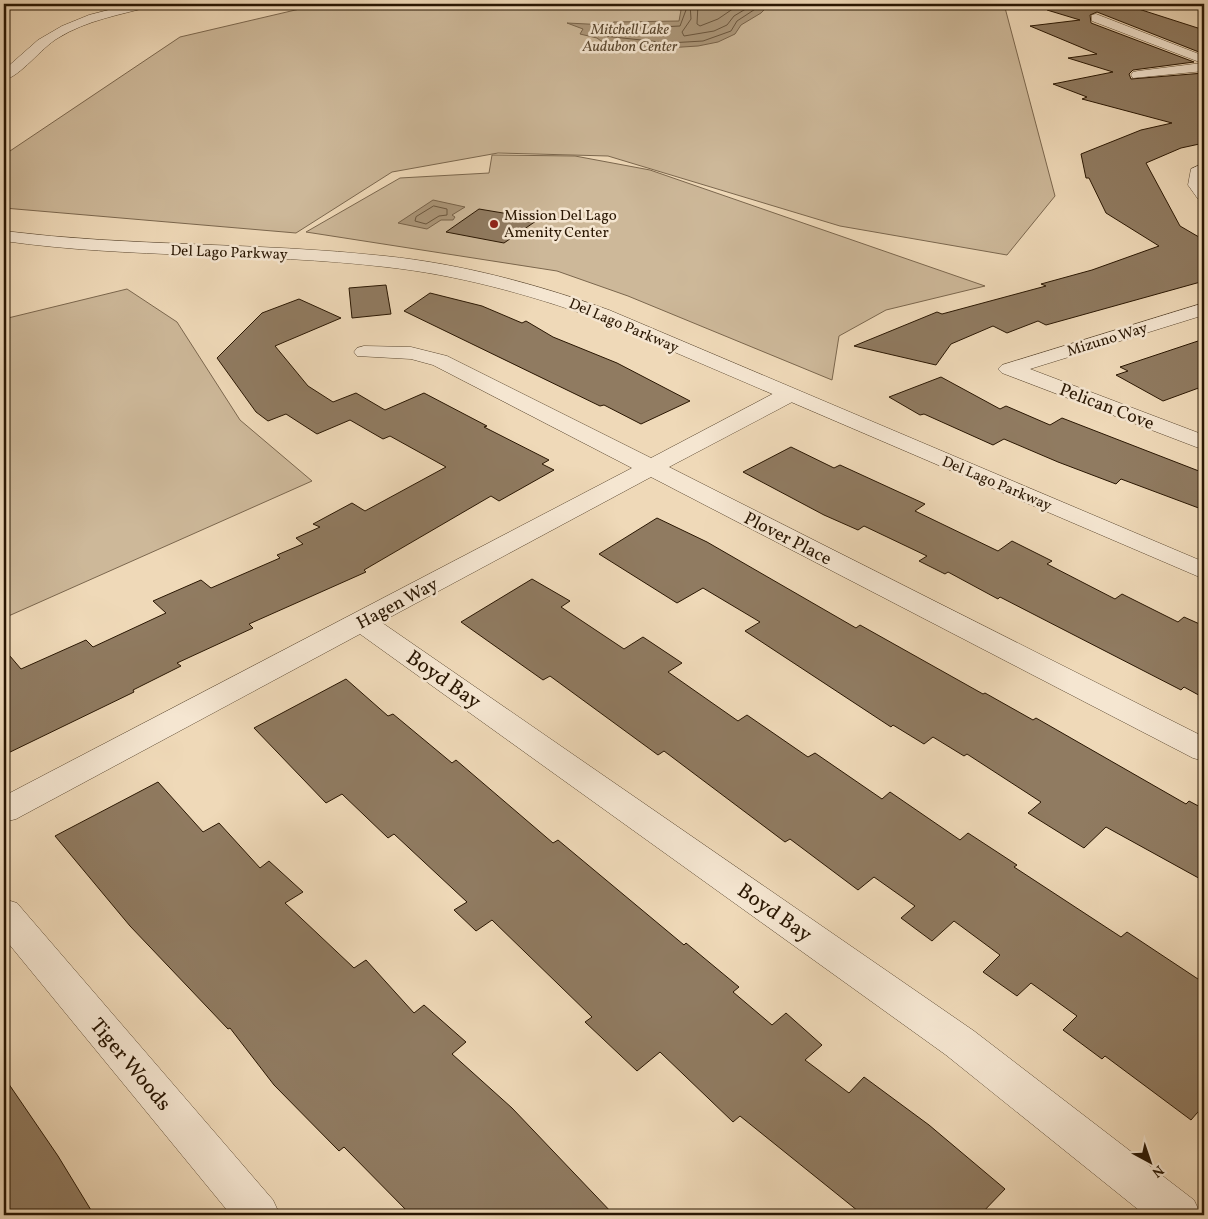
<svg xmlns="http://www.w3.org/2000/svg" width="1208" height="1219" viewBox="0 0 1208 1219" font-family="Vollkorn,serif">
<rect width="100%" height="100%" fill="#efd9b8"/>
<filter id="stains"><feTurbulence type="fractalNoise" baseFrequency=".004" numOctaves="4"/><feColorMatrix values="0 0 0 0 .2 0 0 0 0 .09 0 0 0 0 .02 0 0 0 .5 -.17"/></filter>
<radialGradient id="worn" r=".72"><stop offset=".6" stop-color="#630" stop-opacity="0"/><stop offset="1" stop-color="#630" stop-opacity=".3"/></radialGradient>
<g fill="#cdb899" stroke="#7b674e">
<polygon points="321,4 1004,4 1055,196 1007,255 840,226 608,156 498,153 392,172 296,233 4,208 4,155 180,37"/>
<polygon points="492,155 575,156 650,170 985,286 886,310 839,336 832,380 628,296 557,271 306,232 400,178 489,173"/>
<polygon points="127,289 177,322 240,420 312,481 4,618 4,319"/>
</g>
<g fill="#ac977a" stroke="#78634a">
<polygon points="654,4 770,4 761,13 741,25 735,34 718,42 698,46 651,49 601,41 597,38 580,34 583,29 567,23 607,25 614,22 679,21 681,10"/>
<polygon points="433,200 465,207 452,215 455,217 453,220 441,220 427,229 398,223"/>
</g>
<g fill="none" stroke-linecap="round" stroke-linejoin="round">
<g stroke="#6a563e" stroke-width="1">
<polyline points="678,4 684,6 686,10 680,26 601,30 600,33 604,36 669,43 703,41 731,31 737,21 763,4"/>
<polyline points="690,4 691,19 682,32 684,36 714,31 727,25 734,16 754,4"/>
<polyline points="698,4 697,24 700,26 718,19 740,4"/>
<polygon points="434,206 447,209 447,215 439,216 426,224 415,221 416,217"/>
</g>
</g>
<g fill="#907b61" stroke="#291602">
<polygon points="1048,4 1123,4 1204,30 1204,54 1097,12 1090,15 1091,23 1194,62 1133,70 1129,74 1131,79 1204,73 1204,143 1181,148 1146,163 1180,226 1204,240 1204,281 1046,325 1038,321 1007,333 993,326 951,344 936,365 854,346 937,312 942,314 1046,286 1041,284 1092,270 1159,246 1106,213 1089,178 1086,178 1081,154 1141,130 1172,123 1082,99 1087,97 1053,84 1113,72 1068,58 1097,54 1030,26 1080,20 1047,10"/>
<polygon points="479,209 527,217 524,220 536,221 504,243 446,232"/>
<polygon points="386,285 391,314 352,318 349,288"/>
<polygon points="430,293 482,306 522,323 526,321 553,337 617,363 690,401 641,424 604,405 600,406 404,311"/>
<polygon points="299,299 341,318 275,346 308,386 333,402 356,393 385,410 424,393 487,426 484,427 549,460 542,464 554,470 499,501 491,496 364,570 366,572 249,624 253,628 177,663 181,666 133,690 134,692 4,755 4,649 21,669 86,640 93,647 166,613 153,601 201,580 211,588 280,558 277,555 303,544 296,538 320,527 313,524 352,503 365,511 446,467 390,436 383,439 350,420 317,434 286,414 268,421 256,412 217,358 262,313"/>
<polygon points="1204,339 1204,386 1163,401 1116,375 1128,371 1120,367"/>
<polygon points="941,377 1000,409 1006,406 1050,425 1062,418 1204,473 1204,510 1121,479 1116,484 1058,462 1004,439 993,445 924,414 920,415 889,397"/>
<polygon points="791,447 834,468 840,465 925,504 915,511 998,551 1012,541 1052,561 1047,564 1115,599 1122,594 1178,622 1184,617 1204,626 1204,698 1184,687 1181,690 1000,597 998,599 948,572 945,574 919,561 927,556 864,526 858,530 824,515 743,472"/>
<polygon points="657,518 707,542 856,628 860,625 983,694 985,693 1033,720 1036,718 1186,804 1189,801 1204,809 1204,881 1106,827 1084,848 1028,813 1041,802 967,754 964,756 933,737 924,744 893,725 891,727 745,631 760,622 703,588 677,603 599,554"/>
<polygon points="532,579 570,601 561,607 624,649 643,637 682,663 668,672 738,721 747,715 808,757 815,753 882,799 890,792 960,840 968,833 1017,865 1014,867 1121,937 1127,932 1204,983 1204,1105 1191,1120 1105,1056 1102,1059 1063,1030 1077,1016 1031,983 1017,996 983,972 1000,955 954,921 932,941 901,918 915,906 874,877 858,890 790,839 785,842 664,751 658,755 550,676 543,680 461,622"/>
<polygon points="346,679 388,716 393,714 452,763 456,760 553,843 558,840 684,945 686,943 739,987 733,992 772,1025 786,1013 822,1045 805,1060 849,1093 864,1077 929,1125 1005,1189 980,1215 863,1215 740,1116 733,1122 660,1052 637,1071 585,1022 592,1017 492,920 476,931 454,910 467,902 394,834 388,838 342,794 326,803 254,728"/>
<polygon points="158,782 203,832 219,823 260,868 269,861 303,892 285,903 354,968 366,960 414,1013 424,1005 466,1042 452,1054 512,1108 614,1215 411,1215 344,1147 339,1151 274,1085 230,1028 228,1029 130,926 55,836"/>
<polygon points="4,1077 58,1156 94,1215 4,1215"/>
</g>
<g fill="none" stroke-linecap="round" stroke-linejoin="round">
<defs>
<g id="minor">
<path d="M 132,4 L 154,4 L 152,6 C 120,15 87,20 58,38 C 41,48 21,76 4,80 L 4,70 L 38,40 L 62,26 L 89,15 Z"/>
<polygon points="1096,14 1204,56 1204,71 1133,78 1131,75 1133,72 1138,71 1202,63 1092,21 1092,15"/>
<polygon points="1204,163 1204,200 1198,199 1188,185 1191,169"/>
<polygon points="1204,303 1204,315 1030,369 1204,435 1204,450 1002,373 998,369 1002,365"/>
<polygon points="364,346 411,347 447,356 651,458 780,390 788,388 796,390 799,395 796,400 669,467 1204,737 1204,761 1193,758 651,477 381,622 974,1031 1194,1200 1201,1215 1145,1215 946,1055 360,634 16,819 4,822 4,796 632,468 433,365 411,359 357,356 354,352 357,348"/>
<polygon points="4,899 17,903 273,1200 280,1215 231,1215 4,938"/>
</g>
<path id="tertiary" d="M 4,231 C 131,247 258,242 385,256 C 462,264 536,284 609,310 L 1204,562 L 1204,579 L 595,318 C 527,294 458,275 386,267 C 259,252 130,259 4,241 Z"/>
</defs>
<use href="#minor" stroke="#5a4730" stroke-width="1"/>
<use href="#tertiary" stroke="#5a4730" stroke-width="1"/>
<use href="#minor" fill="#f5e6d1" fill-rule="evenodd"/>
<use href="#tertiary" fill="#f5e6d1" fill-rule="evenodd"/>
</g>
<circle fill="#8f2418" stroke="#f5e6d1" stroke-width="2" cx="494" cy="224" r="5"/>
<g text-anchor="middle" stroke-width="5" stroke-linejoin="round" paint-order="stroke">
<g font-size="15" font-style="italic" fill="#5a472f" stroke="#f5e6d1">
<text x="630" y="34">Mitchell Lake<tspan x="630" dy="17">Audubon Center</tspan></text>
</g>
<g font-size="15" fill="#291602" stroke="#f5e6d1" text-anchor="start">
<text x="504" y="220">Mission Del Lago<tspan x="504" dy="17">Amenity Center</tspan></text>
</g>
<g font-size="15" fill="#291602" stroke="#f5e6d1">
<text transform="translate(229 252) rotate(2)" y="5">Del Lago Parkway</text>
<text transform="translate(624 325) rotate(23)" y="5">Del Lago Parkway</text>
<text transform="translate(1107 339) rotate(-17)" y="5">Mizuno Way</text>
<text transform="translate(997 483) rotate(23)" y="5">Del Lago Parkway</text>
</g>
<g font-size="18" fill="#291602" stroke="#f5e6d1">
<text transform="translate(1107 406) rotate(21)" y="6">Pelican Cove</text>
<text transform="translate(788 538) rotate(27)" y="6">Plover Place</text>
<text transform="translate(397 603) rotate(-28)" y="6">Hagen Way</text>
</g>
<g font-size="21" fill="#291602" stroke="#f5e6d1">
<text transform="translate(444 679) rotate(35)" y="7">Boyd Bay</text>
<text transform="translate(775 912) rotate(35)" y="7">Boyd Bay</text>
<text transform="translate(131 1064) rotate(50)" y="7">Tiger Woods</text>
</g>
</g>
<rect width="1208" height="1219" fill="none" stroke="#efd9b8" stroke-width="20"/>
<rect x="5" y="5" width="1198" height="1209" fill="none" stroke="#291602" stroke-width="2.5"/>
<rect x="10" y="10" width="1188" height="1199" fill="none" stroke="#291602"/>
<g transform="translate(1150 1162) rotate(140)" stroke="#f5e6d1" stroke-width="4" paint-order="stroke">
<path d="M0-4L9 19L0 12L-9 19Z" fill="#291602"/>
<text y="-8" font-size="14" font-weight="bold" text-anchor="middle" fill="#291602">N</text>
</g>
<rect width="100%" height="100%" filter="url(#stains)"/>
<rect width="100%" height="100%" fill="url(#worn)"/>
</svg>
